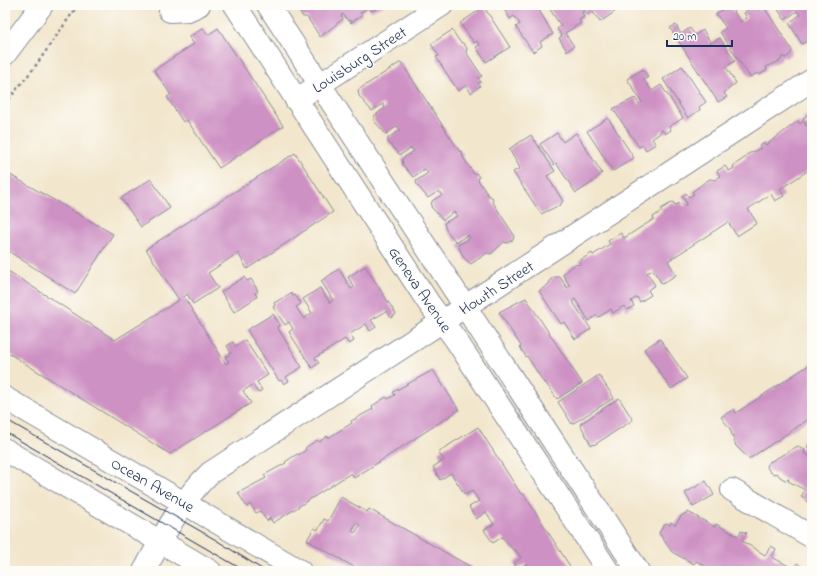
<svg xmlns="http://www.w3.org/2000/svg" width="817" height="576" viewBox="0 0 817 576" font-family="'Indie Flower',sans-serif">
<rect width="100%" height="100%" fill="#fdfcf7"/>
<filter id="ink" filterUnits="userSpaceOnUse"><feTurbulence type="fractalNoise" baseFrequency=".025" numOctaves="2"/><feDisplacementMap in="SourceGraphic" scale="8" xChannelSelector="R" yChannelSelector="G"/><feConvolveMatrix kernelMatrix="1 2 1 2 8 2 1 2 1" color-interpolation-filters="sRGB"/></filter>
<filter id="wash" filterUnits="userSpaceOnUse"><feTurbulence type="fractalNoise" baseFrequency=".012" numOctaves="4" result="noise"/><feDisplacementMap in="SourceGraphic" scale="16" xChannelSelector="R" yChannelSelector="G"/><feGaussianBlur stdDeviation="0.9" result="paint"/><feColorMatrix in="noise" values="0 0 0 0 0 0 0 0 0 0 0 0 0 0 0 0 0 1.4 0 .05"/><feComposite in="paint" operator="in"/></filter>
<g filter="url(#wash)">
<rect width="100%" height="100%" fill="#f2e6cc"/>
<g id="blocks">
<g fill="#ce91c4" fill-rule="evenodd">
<polygon points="299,5 385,5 371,11 368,7 360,13 362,15 351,23 350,20 348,21 343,14 341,15 343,19 320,37 307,17 303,17 299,11 300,7"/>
<polygon points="502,5 536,5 553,34 540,42 542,46 533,52 516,27 520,24 514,16 510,19"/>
<polygon points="547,5 612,5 616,11 600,22 592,11 587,15 584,10 582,12 584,17 579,20 581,23 565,33 574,46 567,51 559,38 562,36 557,29 561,26"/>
<polygon points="729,5 741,22 747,18 744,13 755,5 759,10 764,7 792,50 790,55 785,58 783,56 780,61 766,67 767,70 759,75 758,73 750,77 720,32 726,28 716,14"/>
<polygon points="775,5 812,5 812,38 802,44 789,23 800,15 797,11 785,20"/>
<polygon points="484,7 510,47 486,62 476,47 480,45 477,41 474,43 460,23"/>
<polygon points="676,25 681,34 690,28 695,35 703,30 711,43 720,38 735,61 726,67 736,83 724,93 727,97 718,102 670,28"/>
<polygon points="203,28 208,35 218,28 283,126 219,168 187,120 183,122 167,97 171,95 154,70 194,44 189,37"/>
<polygon points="452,30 460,42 463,43 467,48 466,52 482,76 478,78 481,82 478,83 480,86 471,93 466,85 458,91 436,57 439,56 431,44"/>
<polygon points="401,62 460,152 462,151 463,157 474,174 476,173 479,177 478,180 488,195 493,198 492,201 514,235 513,240 507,243 504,242 491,254 487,253 471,264 464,258 458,245 470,238 468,235 456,242 446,230 444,223 457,216 454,212 443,220 431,207 432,201 442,195 439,191 428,198 417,185 416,181 428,173 425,169 413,177 403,165 402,159 414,151 411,148 400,155 388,142 388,138 400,130 397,126 386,134 374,121 374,116 385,108 383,104 372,111 359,96 358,90"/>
<polygon points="682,66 706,102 699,107 700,110 688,118 663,79"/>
<polygon points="643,69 648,77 644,80 652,91 661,85 683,118 669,127 671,130 665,134 662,130 661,131 659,134 652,139 656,144 646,150 643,145 639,147 613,109 635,98 639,104 642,102 627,79"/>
<polygon points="807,115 809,117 812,115 812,168 780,189 784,196 775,201 771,194 748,209 757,223 737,236 728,222 668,261 676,275 662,284 653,270 647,273 655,285 648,290 651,295 640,302 637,297 631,301 634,306 627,310 624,306 613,313 611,309 599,317 597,315 589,321 575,299 572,301 591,329 575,339 564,322 561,324 539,291 549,284 550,280 554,277 560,277 567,288 570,286 563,275 568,269 574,265 581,264 579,261 592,253 593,255 610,244 608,241 621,233 624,238 654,219 653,217 662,211 661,209 673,202 675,205 681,203 684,206 687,204 682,196 686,193 689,197 694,194 692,192 705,182 710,179 715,180 720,176 717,171 725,166 729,171 734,168 733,166 746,157 746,155 761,148 759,146 765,143 766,145 798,121 800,124 803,121 806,126 808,125 803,118"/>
<polygon points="608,118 634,158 613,171 587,131"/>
<polygon points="557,133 563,142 576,133 602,173 593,182 576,193 556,163 554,165 540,144"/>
<polygon points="531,135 555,171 547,176 563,201 560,205 541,214 513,172 520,168 509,149"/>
<polygon points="295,153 333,212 247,269 238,253 208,273 218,288 193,304 187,294 184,297 226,364 229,362 225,357 231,353 227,346 233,342 235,346 245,340 268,375 257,382 262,390 258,393 253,385 243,391 251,403 170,454 5,351 5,269 115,340 179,300 146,249"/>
<polygon points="5,172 113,234 75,294 5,249"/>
<polygon points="151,179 170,208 141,227 121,198"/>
<polygon points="365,266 396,314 391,318 387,311 371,320 376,327 370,331 366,324 350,334 354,341 349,344 345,339 315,358 319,363 312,368 289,332 293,329 289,322 285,325 273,307 275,306 274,303 291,293 293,296 295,295 301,304 296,307 304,319 312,313 303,299 320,288 330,303 333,300 321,281 339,269 351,289 354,287 348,277"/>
<polygon points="244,277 247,281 251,279 258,291 255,293 257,297 234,312 221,292"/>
<polygon points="526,298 582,383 557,399 545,382 544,383 527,356 526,357 520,347 521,346 499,312"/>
<polygon points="273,314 280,326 277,327 302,367 286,377 289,381 284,384 281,380 279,381 247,330"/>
<polygon points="660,339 687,378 671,389 644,349"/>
<polygon points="812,363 812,417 749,459 736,446 730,429 721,417 734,409 736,413"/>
<polygon points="433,370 459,410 354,478 351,473 273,523 270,518 267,521 260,511 256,513 250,504 247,507 238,493 266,478 264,475 286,463 285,462 297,454 298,455 306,450 305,448 317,440 319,442 327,436 328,438 352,423 351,421 373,409 372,406 386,397 388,399 395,395 393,392"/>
<polygon points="599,375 614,398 572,424 558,402"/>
<polygon points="619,398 633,420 594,445 593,444 591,445 580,424"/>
<polygon points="478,427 521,494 523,493 573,571 519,571 527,566 526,564 517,569 514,563 521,558 516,550 514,551 502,537 493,543 484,530 494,524 486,512 476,519 469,507 479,501 472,491 465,495 451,473 440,480 433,467 444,460 438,452"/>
<polygon points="812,438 812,450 807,447"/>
<polygon points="798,446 805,450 804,453 812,458 812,499 810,503 801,497 805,490 788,481 789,479 785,480 780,477 777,473 775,474 770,472 767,467 768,463"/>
<polygon points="706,481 714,495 693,507 685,493"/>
<path d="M 341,497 L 367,512 L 369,509 L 478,571 L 361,571 L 307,540 L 314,528 L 318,530 L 324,519 L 328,521 ZM 356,523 L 360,525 L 355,533 L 352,531 Z"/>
<polygon points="688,512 715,527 716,524 738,536 741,531 747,533 742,541 765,555 771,546 776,549 772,557 794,569 797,563 801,566 798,571 723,571 719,569 718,571 714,571 696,561 694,564 672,552 659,533 663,526 667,523 670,525 671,522 675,525 681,516"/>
</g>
</g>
</g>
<g filter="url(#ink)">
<use href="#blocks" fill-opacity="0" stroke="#868a95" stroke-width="1"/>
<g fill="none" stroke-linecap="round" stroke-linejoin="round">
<defs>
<g id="minor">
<polyline points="170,11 188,10 199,5"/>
<polyline points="296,100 442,5"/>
<polyline points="732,490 812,537"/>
<path d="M 144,571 C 163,537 181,500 210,473 L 812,80"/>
</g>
<g id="major">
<polyline points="235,5 428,302 456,340 608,571"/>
<polyline points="268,5 638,571"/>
<polyline points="5,398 300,571"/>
<polyline points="5,450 210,571"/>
</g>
<g id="highway">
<polyline points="5,54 42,5"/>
<polyline points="5,450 6,450"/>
</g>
</defs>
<use href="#minor" stroke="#868a95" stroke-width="24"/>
<use href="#major" stroke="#868a95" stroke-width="24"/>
<use href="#highway" stroke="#868a95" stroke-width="24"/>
<polyline stroke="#868a95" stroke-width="2.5" stroke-dasharray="3 3" stroke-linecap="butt" points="5,104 34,68 78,5"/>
<use href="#minor" stroke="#fff" stroke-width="22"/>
<use href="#major" stroke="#fff" stroke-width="22"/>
<use href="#highway" stroke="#fff" stroke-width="22"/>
<g stroke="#1b2f5e" stroke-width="1">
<polyline points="5,419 216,540 265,571"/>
<polyline points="5,432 245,571"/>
</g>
</g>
</g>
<g text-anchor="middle" stroke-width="3" stroke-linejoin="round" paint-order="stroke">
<g font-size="16" fill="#1b2f5e" stroke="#fdfcf7">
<text transform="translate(359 59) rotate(-33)" y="6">Louisburg Street</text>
<text transform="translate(496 287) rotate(-33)" y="6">Howth Street</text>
<text transform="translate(421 289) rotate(56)" y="6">Geneva Avenue</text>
<text transform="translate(153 484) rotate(30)" y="6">Ocean Avenue</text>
</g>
</g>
<rect width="817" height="576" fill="none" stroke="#fdfcf7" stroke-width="20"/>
<path d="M667 40v6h65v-6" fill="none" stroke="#1b2f5e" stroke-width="2"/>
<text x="673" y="40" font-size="12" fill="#1b2f5e" stroke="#fdfcf7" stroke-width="3" paint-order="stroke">20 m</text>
</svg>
